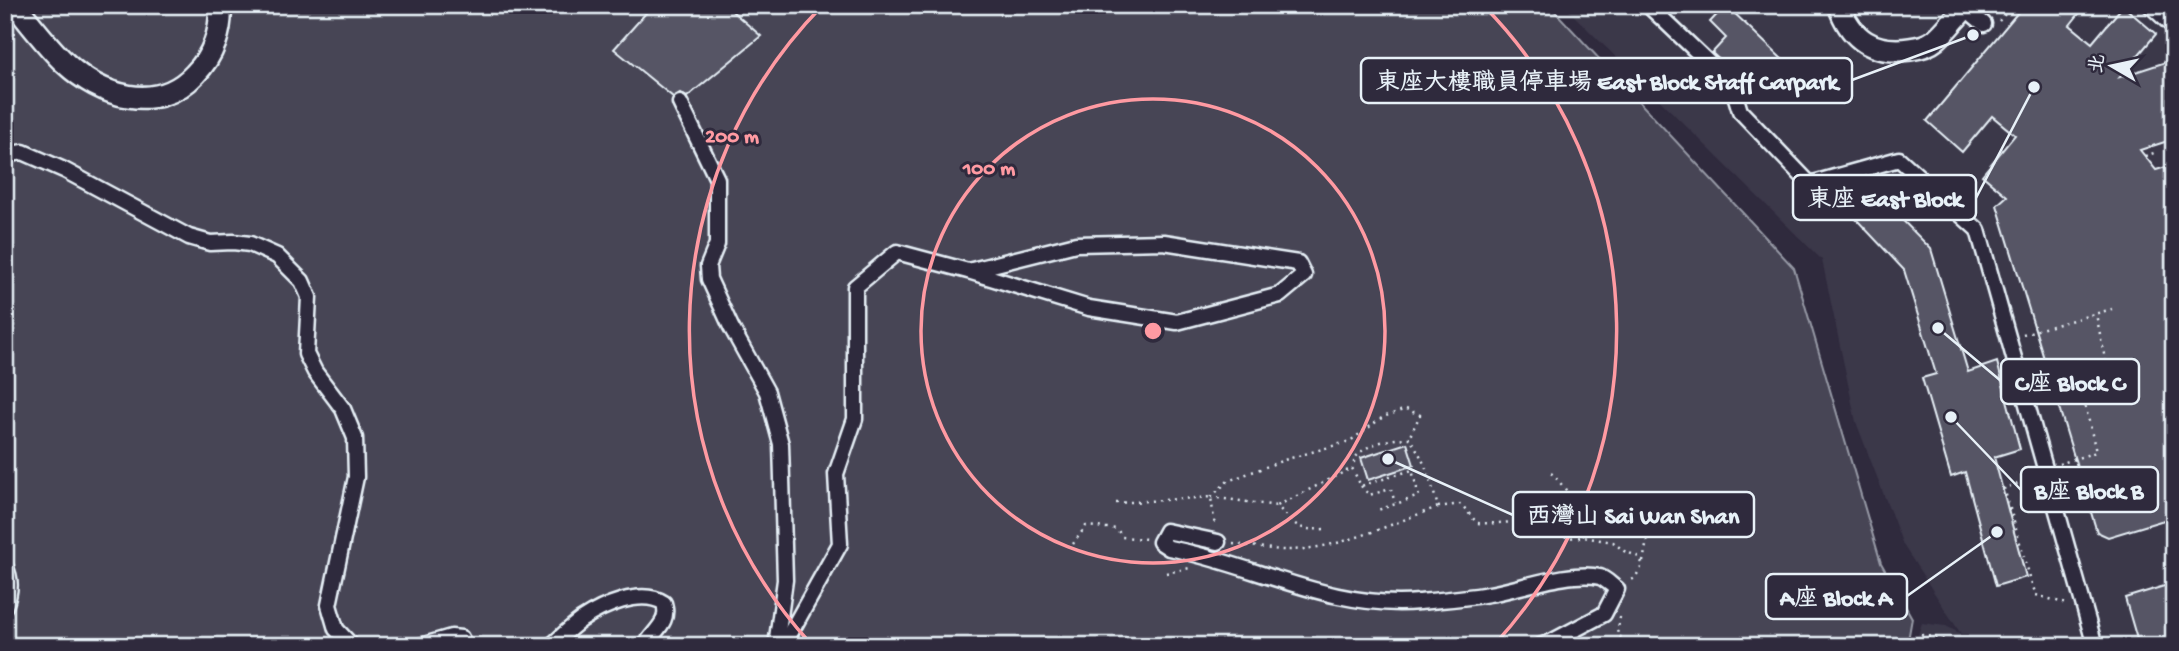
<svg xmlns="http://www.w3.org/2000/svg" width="2179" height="651" viewBox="0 0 2179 651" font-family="'Gochi Hand','LXGW WenKai TC',sans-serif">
<rect width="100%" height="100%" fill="#2f2a3d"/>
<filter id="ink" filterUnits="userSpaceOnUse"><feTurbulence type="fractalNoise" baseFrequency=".0143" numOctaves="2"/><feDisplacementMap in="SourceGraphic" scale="14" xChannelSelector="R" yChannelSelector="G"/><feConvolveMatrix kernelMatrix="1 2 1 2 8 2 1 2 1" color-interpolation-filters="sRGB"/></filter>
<g filter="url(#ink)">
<polygon fill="#3b3749" points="1563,5 2174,5 2174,646 1914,646 1922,623 1946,626 1961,634 1903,545 1856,422 1822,260"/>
<polygon fill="#464455" stroke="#979aa6" stroke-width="2" points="5,5 1549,5 1794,268 1881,563 1912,618 1907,646 5,646"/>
<g fill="#575565" stroke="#e8f1f8" stroke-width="2">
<polygon points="653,5 725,5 761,36 687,97 680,93 673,97 614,49"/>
<polygon points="1726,5 1782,59 1765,77 1751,62 1737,76 1712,53 1726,38 1710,22"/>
<polygon points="2024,5 2086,5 2070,25 2092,43 2123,6 2156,34 2120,77 2169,61 2174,77 2174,139 2140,150 2156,170 2166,167 2171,184 2174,183 2174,517 2108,537 2097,532 1997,205 2007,196 1982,175 2015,135 1992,116 1962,152 1927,121"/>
<polygon points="1862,179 1931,249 1968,372 1997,362 2020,449 1994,457 2026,577 1996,586 1965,472 1951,477 1922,378 1936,374 1904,270 1841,203"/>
<polygon points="1407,443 1414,465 1368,480 1361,458"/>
<polygon points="2174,583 2174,646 2139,646 2125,598"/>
</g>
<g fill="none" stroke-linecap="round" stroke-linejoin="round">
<defs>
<g id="minor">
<polyline points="1648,5 1732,85 1740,111 1810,184 1899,159 1978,230 2095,646"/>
<polyline points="1968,5 1965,8 1984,24"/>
<polyline points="2150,5 2174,27"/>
<polyline points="680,103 717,179 717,244 708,266 709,279 731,327 767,392 781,444 785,580 776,646"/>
<polyline points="5,155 23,152 64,170 189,237 210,243 233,242 250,244 277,256 302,281 309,297 306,354 315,372 343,409 355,438 356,477 329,605 336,629 352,646"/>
<path d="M 1218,542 L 1166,531 L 1160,542 L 1169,548 C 1253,564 1332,610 1419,602 C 1442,600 1466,598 1489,594 C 1519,589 1571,570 1600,577 C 1606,579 1612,586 1617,589 L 1604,614 L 1553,641 L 1540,646"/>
<path d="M 5,566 C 12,580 11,592 5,606"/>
<polyline points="420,646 451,637 461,638 465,646"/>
<path d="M 551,646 C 561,637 570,628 581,620 C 602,606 641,588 664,603 C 670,623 654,630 645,646"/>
<polyline points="783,646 840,544 836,474 855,419 855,287 897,252 968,271 1076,244 1164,242 1298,263 1304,275 1280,295 1177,322 1089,308 968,271"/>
</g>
<g id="highway">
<path d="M 15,5 C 31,24 46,45 65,63 C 100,96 157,115 195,74 C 213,56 222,31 220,5"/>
<path d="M 1839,5 C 1851,40 1874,54 1910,49 C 1918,48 1929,45 1935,40 C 1946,31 1955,18 1965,8"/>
</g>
</defs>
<use href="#minor" stroke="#e8f1f8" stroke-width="19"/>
<use href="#highway" stroke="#e8f1f8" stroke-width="26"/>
<g stroke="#e8f1f8" stroke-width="2.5" stroke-dasharray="2 5" stroke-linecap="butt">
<polyline points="1999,21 2013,5"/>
<polyline points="2145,156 2154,153"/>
<polyline points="2023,334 2112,309"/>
<polyline points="2059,464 2096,452 2080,382 2083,374 2106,364 2096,314"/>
<path d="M 1551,473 C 1568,490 1584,512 1583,537"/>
<polyline points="2031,480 2004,488 2032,584 2036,595 2067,604"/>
<polyline points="1361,486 1369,495 1391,489 1395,503"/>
<polyline points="1211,497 1228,481 1284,460 1350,441 1383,417 1406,409 1420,415 1409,438"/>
<polyline points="1211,497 1277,506"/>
<polyline points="1116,503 1211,497 1215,527"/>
<path d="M 1438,507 L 1461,504 L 1477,523 C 1500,525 1534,517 1554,527 C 1559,529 1563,534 1567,538 L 1583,537 L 1613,542 L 1624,551 L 1637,556 L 1643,564 L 1635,578 L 1630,581"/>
<polyline points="2167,519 2170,534 2174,533"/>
<path d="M 1324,529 C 1297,531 1295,525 1277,506 L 1352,468 L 1361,486 L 1412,470 L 1419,496 L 1378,510"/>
<polyline points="1073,544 1086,526 1117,529 1122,537 1147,539"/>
<path d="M 1233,544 C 1249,545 1266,549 1282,550 C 1337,551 1387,525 1438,507 C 1431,483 1425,458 1409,438 C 1393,438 1366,443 1356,457 C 1354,460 1354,464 1352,468"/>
<polyline points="1643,562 1648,535 1647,524"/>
<polyline points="1166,573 1190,568"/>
<polyline points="1620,617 1617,634 1631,646"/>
<polyline points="1903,646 1922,635 1950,641 1959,646"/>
<polyline points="1920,646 1922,635"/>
</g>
<use href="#minor" stroke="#2f2a3d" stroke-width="14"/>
<use href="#highway" stroke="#2f2a3d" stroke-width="21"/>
</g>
</g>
<g fill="none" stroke="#ff9aa2" stroke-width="3.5">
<circle cx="1153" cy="331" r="232"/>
<path d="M811 644A464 464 0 0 1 822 6M1484 6A464 464 0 0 1 1495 644"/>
</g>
<circle cx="1153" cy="331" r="10" fill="#ff9aa2" stroke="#2f2a3d" stroke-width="3.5"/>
<g font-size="21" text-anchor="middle" font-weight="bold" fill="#ff9aa2" stroke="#2f2a3d" stroke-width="6" stroke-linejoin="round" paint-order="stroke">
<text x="732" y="142">200 m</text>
<text x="989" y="174">100 m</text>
</g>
<path fill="none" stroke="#e8f1f8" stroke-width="2.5" d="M1973 35L1852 80M2034 87L1976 198M1938 328L2001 381M1951 417L2021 490M1388 459L1513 515M1997 532L1907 596"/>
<g fill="#e8f1f8" stroke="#2f2a3d" stroke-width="2.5">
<circle cx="1973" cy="35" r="7"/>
<circle cx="2034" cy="87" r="7"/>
<circle cx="1938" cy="328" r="7"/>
<circle cx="1951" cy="417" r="7"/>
<circle cx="1388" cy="459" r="7"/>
<circle cx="1997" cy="532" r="7"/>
</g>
<g fill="#2f2a3d" stroke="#e8f1f8" stroke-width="2.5">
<rect x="1361" y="58" width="491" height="45" rx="7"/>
<rect x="1793" y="175" width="183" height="45" rx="7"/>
<rect x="2001" y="359" width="138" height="45" rx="7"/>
<rect x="2021" y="467" width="137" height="45" rx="7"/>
<rect x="1513" y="492" width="241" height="45" rx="7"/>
<rect x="1766" y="574" width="141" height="45" rx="7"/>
</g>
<g font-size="24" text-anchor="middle" font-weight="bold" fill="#e8f1f8">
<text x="1607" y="89">東座大樓職員停車場 East Block Staff Carpark</text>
<text x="1885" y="206">東座 East Block</text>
<text x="2070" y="390">C座 Block C</text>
<text x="2089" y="498">B座 Block B</text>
<text x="1633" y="523">西灣山 Sai Wan Shan</text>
<text x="1836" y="605">A座 Block A</text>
</g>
<rect width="2179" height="651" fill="none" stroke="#2f2a3d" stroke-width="28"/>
<rect x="14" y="14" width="2151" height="623" fill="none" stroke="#e8f1f8" stroke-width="2.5" filter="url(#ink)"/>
<g transform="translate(2112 66) rotate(279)" stroke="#2f2a3d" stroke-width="5" paint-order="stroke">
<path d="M0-5L12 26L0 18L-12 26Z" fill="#e8f1f8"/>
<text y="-10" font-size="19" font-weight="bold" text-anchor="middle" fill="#e8f1f8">北</text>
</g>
</svg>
